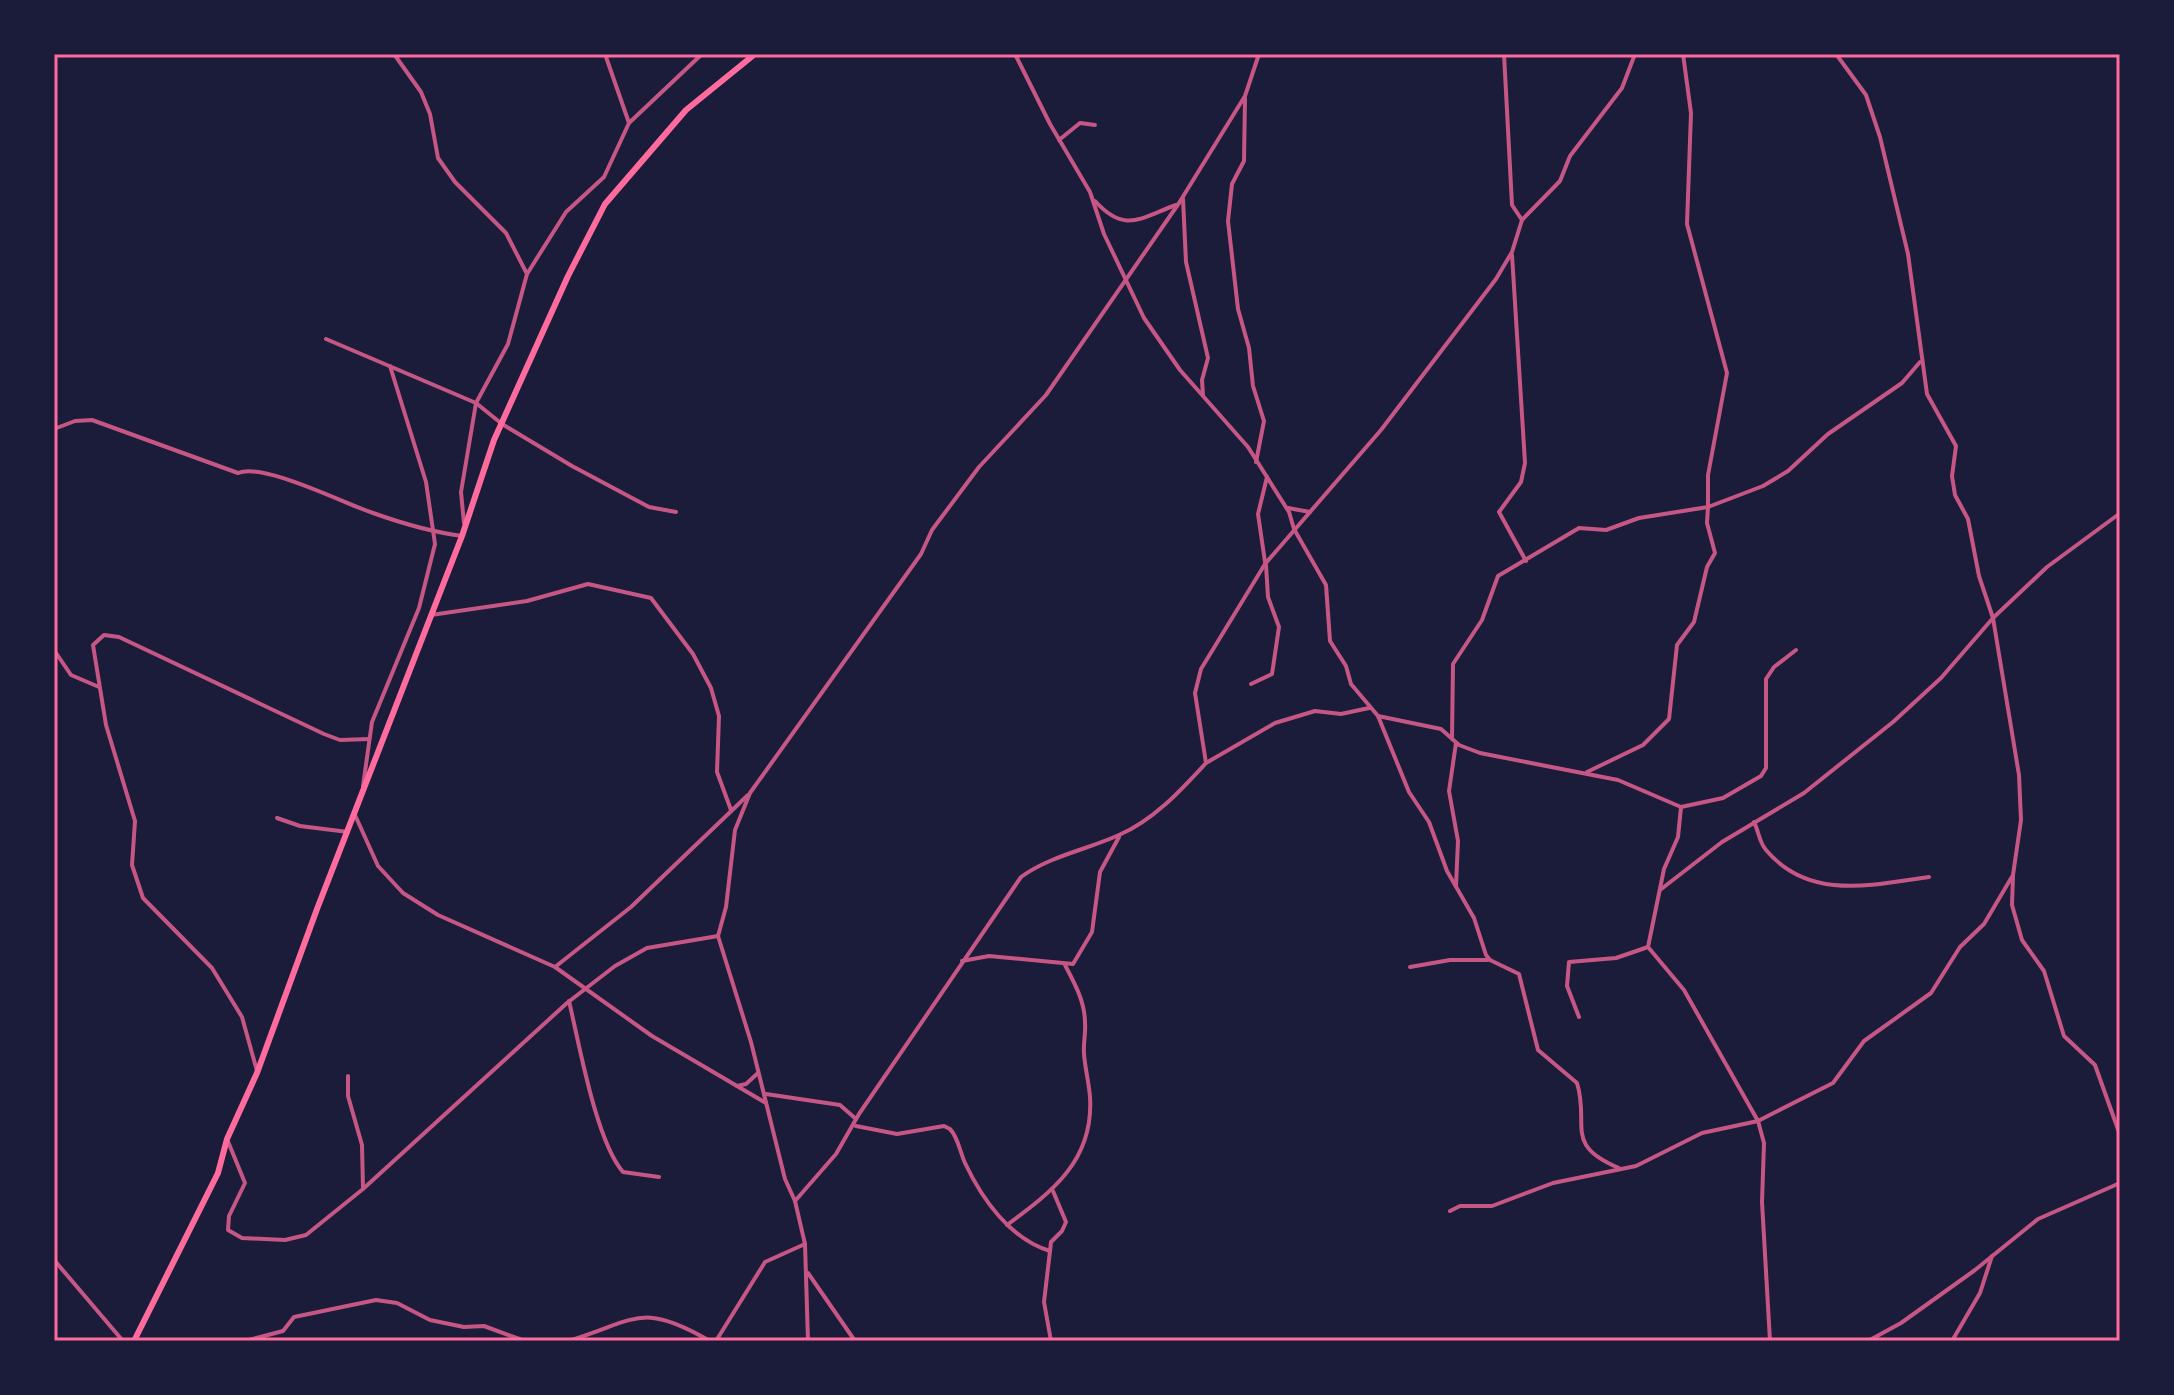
<svg xmlns="http://www.w3.org/2000/svg" width="2174" height="1395" viewBox="0 0 2174 1395" font-family="Jost,sans-serif">
<rect width="100%" height="100%" fill="#1b1b3a"/>
<g fill="none" stroke-linecap="round" stroke-linejoin="round">
<g stroke="#c65784" stroke-width="4">
<polyline points="394,54 421,92 430,114 438,158 455,182 506,233 527,274 508,344 476,403 461,492 464,523"/>
<polyline points="605,54 629,123"/>
<path d="M 1015,54 L 1050,124 L 1090,192 L 1104,234 L 1144,318 L 1180,370 L 1248,447 L 1289,512 L 1294,529 L 1326,585 L 1330,641 L 1346,666 L 1351,684 L 1378,716 L 1409,792 L 1429,822 L 1447,871 L 1474,918 L 1486,955 L 1490,960 L 1519,974 L 1538,1050 L 1577,1083 C 1590,1125 1563,1145 1619,1168"/>
<polyline points="1504,54 1512,205 1522,220"/>
<polyline points="1245,98 1244,161 1232,184 1228,221 1238,309 1249,348 1253,386 1264,421 1256,462"/>
<polyline points="1059,140 1080,123 1095,125"/>
<polyline points="1183,199 1186,262 1208,358 1202,380 1203,395"/>
<path d="M 1095,201 C 1125,234 1140,218 1176,205"/>
<polyline points="1512,255 1525,463 1521,482 1499,512 1526,561"/>
<polyline points="527,274 566,212 604,177 629,123 702,54"/>
<polyline points="326,339 476,403 502,424 572,466 649,507 676,512"/>
<path d="M 54,429 L 75,421 L 92,420 L 238,473 C 263,462 345,504 373,513 C 401,523 432,532 462,536"/>
<polyline points="1288,508 1310,512"/>
<polyline points="1265,562 1258,514 1267,477"/>
<polyline points="431,615 527,601 588,584 651,598 693,654 711,688 719,716 717,772 731,810"/>
<polyline points="54,650 71,675 99,687"/>
<polyline points="1251,684 1272,674 1279,627 1268,597 1266,565"/>
<polyline points="1378,716 1441,729 1459,745 1480,753 1618,780 1681,807 1723,798 1761,776 1766,768 1766,679 1774,667 1796,650"/>
<polyline points="1452,739 1453,664 1482,620 1498,576 1579,528 1606,530 1639,518 1708,507 1708,475 1727,373 1687,224 1691,113 1683,54"/>
<polyline points="1456,743 1449,791 1458,841 1456,886"/>
<polyline points="1206,763 1275,723 1315,711 1341,714 1369,708"/>
<polyline points="1587,772 1643,745 1669,719 1677,645 1694,622 1707,567 1715,553 1707,523 1708,507 1763,486 1788,471 1828,434 1902,383 1920,362"/>
<polyline points="363,786 372,722 419,608 435,544 426,482 390,366"/>
<polyline points="355,815 378,866 403,893 438,915 555,967 652,1036 766,1103"/>
<polyline points="277,818 300,826 348,832"/>
<path d="M 1754,822 C 1759,832 1759,842 1766,850 C 1809,901 1872,885 1929,877"/>
<polyline points="2013,876 2012,905 2022,940 2044,971 2064,1036 2095,1065 2120,1135"/>
<polyline points="1660,890 1722,842 1804,793 1893,722 1941,678 1993,618 2047,567 2119,514"/>
<polyline points="1648,947 1684,990 1758,1121 1764,1143 1762,1202 1770,1341"/>
<polyline points="1648,947 1664,869 1678,837 1681,807"/>
<polyline points="962,961 989,956 1073,964 1092,932 1100,872 1119,837"/>
<polyline points="555,967 631,907 748,795"/>
<polyline points="1410,967 1450,960 1488,960"/>
<path d="M 569,1001 C 579,1043 596,1141 623,1172 L 659,1177"/>
<polyline points="1579,1017 1567,986 1569,962 1616,958 1648,947"/>
<polyline points="257,1071 242,1017 212,968 143,898 132,865 135,821 106,725 93,645 104,635 119,637 324,734 340,740 369,739"/>
<polyline points="348,1076 348,1096 362,1145 363,1188"/>
<polyline points="737,1086 746,1084 758,1073"/>
<polyline points="766,1094 840,1105 856,1119"/>
<path d="M 856,1126 L 897,1134 L 944,1126 L 950,1129 C 958,1137 960,1152 965,1163 C 982,1199 1010,1239 1050,1251"/>
<polyline points="227,1139 245,1183 229,1216 228,1230 242,1238 285,1240 306,1235 363,1189 567,1003 615,966 647,948 718,936"/>
<path d="M 795,1201 L 836,1154 L 859,1114 L 1021,877 C 1050,856 1086,850 1119,835 C 1154,820 1181,790 1206,763 L 1195,693 L 1201,669 L 1265,564 L 1381,430 L 1496,279 L 1512,252 L 1522,220 L 1560,181 L 1570,156 L 1622,88 L 1635,54"/>
<polyline points="1450,1211 1460,1206 1492,1206 1553,1183 1636,1166 1702,1133 1758,1121 1833,1083 1864,1041 1931,993 1960,947 1984,924 2013,875 2021,820 2019,775 1993,618 1979,576 1968,519 1955,495 1952,476 1956,446 1927,394 1908,254 1880,137 1866,95 1836,54"/>
<path d="M 1007,1225 C 1053,1191 1094,1160 1090,1097 C 1089,1083 1085,1068 1084,1054 C 1083,1044 1086,1033 1085,1023 C 1085,1002 1075,984 1065,965"/>
<polyline points="55,1261 123,1341"/>
<polyline points="808,1273 855,1341"/>
<polyline points="245,1341 283,1331 294,1317 376,1300 397,1303 430,1320 464,1327 484,1326 525,1341"/>
<path d="M 568,1341 C 637,1320 641,1301 710,1341"/>
<polyline points="716,1341 765,1262 805,1244"/>
<polyline points="808,1341 805,1244 795,1201 785,1179 751,1042 718,936 726,907 735,830 750,793 921,554 932,530 979,467 1046,395 1179,203 1245,96 1259,54"/>
<polyline points="1051,1341 1044,1302 1050,1251 1051,1242 1062,1231 1066,1222 1053,1191"/>
<polyline points="1868,1341 1901,1323 1975,1270 2038,1219 2120,1183"/>
<polyline points="1952,1341 1980,1293 1992,1256"/>
</g>
<polyline stroke="#ff6b9d" stroke-width="6" points="134,1341 218,1173 227,1139 257,1073 317,909 462,536 494,440 568,276 605,204 686,110 755,54"/>
</g>
<rect width="2174" height="1395" fill="none" stroke="#1b1b3a" stroke-width="112"/>
<rect x="56" y="56" width="2062" height="1283" fill="none" stroke="#ff6b9d" stroke-width="3"/>
</svg>
